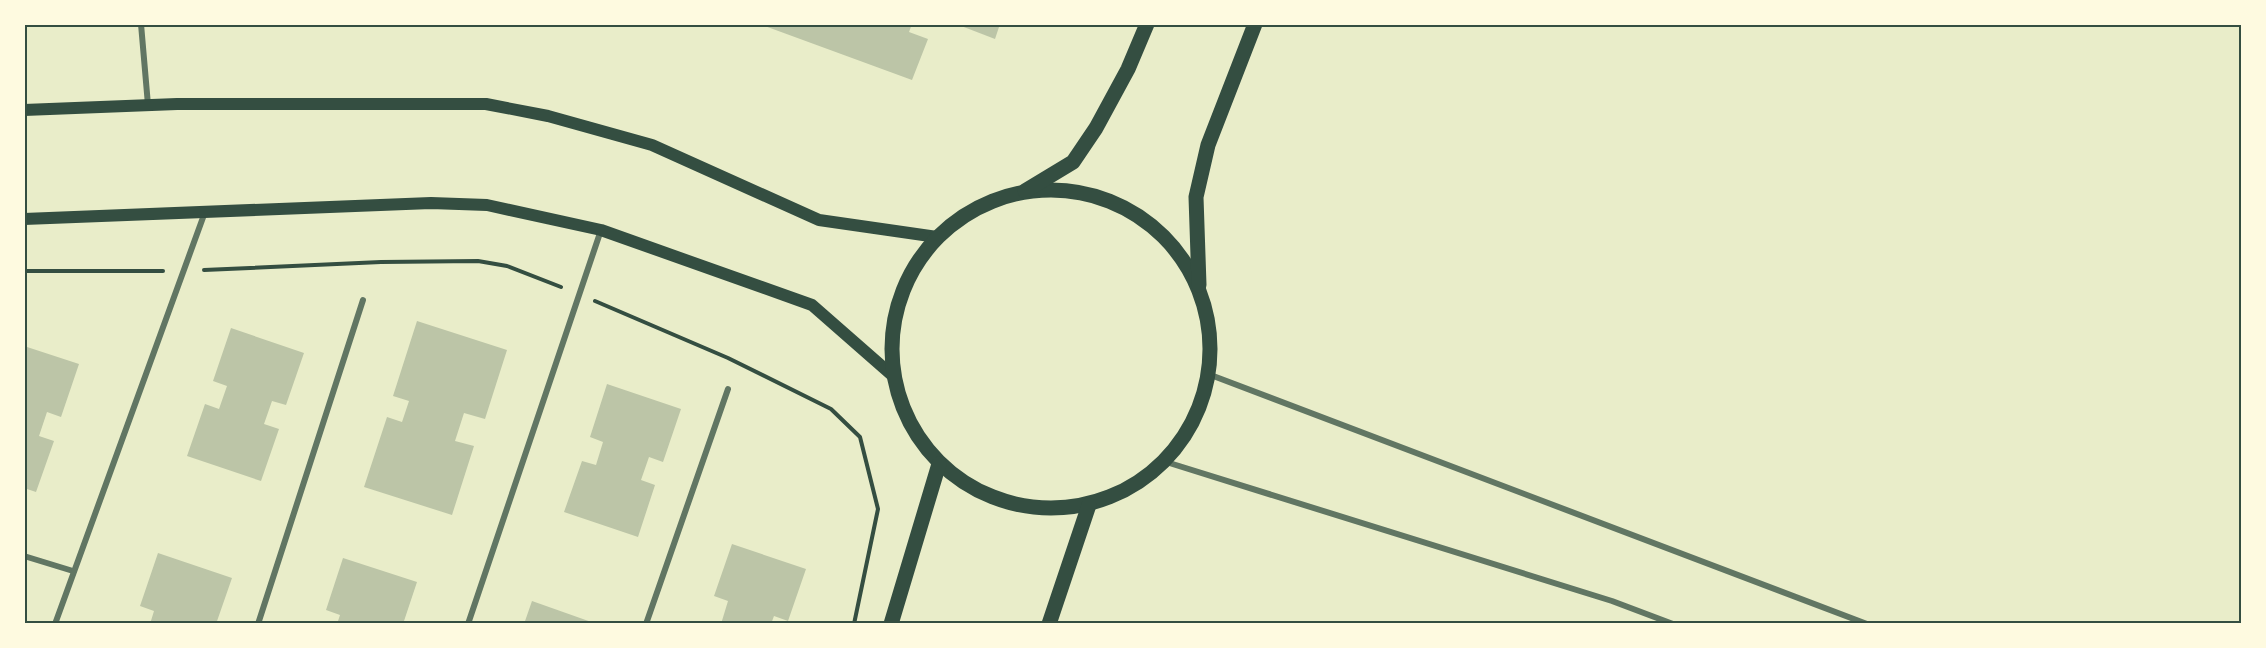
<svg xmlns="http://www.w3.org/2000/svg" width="2266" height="648" viewBox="0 0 2266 648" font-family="Figtree,sans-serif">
<rect width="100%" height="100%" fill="#e9edc9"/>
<g fill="#bcc5a7">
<polygon points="759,24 912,24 909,32 928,39 912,80"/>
<polygon points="956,24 1000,24 995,39"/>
<polygon points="417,321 507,350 485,419 464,413 455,441 474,446 452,515 364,487 387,417 402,422 409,401 393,396"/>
<polygon points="231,328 304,353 286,405 272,401 264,424 279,429 261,481 187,456 205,404 219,409 227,386 213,381"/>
<polygon points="24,346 79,364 61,417 47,412 39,436 54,441 36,492 24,488"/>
<polygon points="607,384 681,409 663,462 649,457 641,480 655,485 638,537 564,512 582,461 596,465 603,442 590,437"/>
<polygon points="732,544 806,569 788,621 774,616 771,624 721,624 728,601 714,596"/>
<polygon points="158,553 232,578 216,624 150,624 154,611 140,606"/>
<polygon points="343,558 417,582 403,624 337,624 340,615 326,610"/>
<polygon points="532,601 597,624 524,624"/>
</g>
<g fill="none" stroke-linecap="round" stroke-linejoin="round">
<g stroke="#344e41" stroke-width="4">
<polyline points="204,270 381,262 478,261 507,266 561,287"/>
<polyline points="24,271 163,271"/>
<polyline points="595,301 728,358 831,409 860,437 878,509 854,624"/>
</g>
<g stroke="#617663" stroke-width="6">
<polyline points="141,24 148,105"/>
<polyline points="1208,374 1867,624"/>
<polyline points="1163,461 1612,601 1673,624"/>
<polyline points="24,556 73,571"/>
<polyline points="55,624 205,212"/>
<polyline points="258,624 363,300"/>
<polyline points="468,624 601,230"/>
<polyline points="646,624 728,389"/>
</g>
<g stroke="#344e41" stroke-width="12">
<polyline points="24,110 177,104 486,104 548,116 652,145 819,220 937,237"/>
<polyline points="24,219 431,203 487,205 601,230 812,305 893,376"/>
</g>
<g stroke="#344e41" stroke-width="15">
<circle cx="1051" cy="349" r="159"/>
<polyline points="1025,191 1073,162 1096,128 1128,69 1147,24"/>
<polyline points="1199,285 1196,197 1208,145 1255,24"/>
<polyline points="891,624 939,464"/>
<polyline points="1049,624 1089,505"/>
</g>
</g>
<rect width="2266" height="648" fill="none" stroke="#fefae0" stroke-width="51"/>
<rect x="26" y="26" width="2214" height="596" fill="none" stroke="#344e41" stroke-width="2"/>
</svg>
